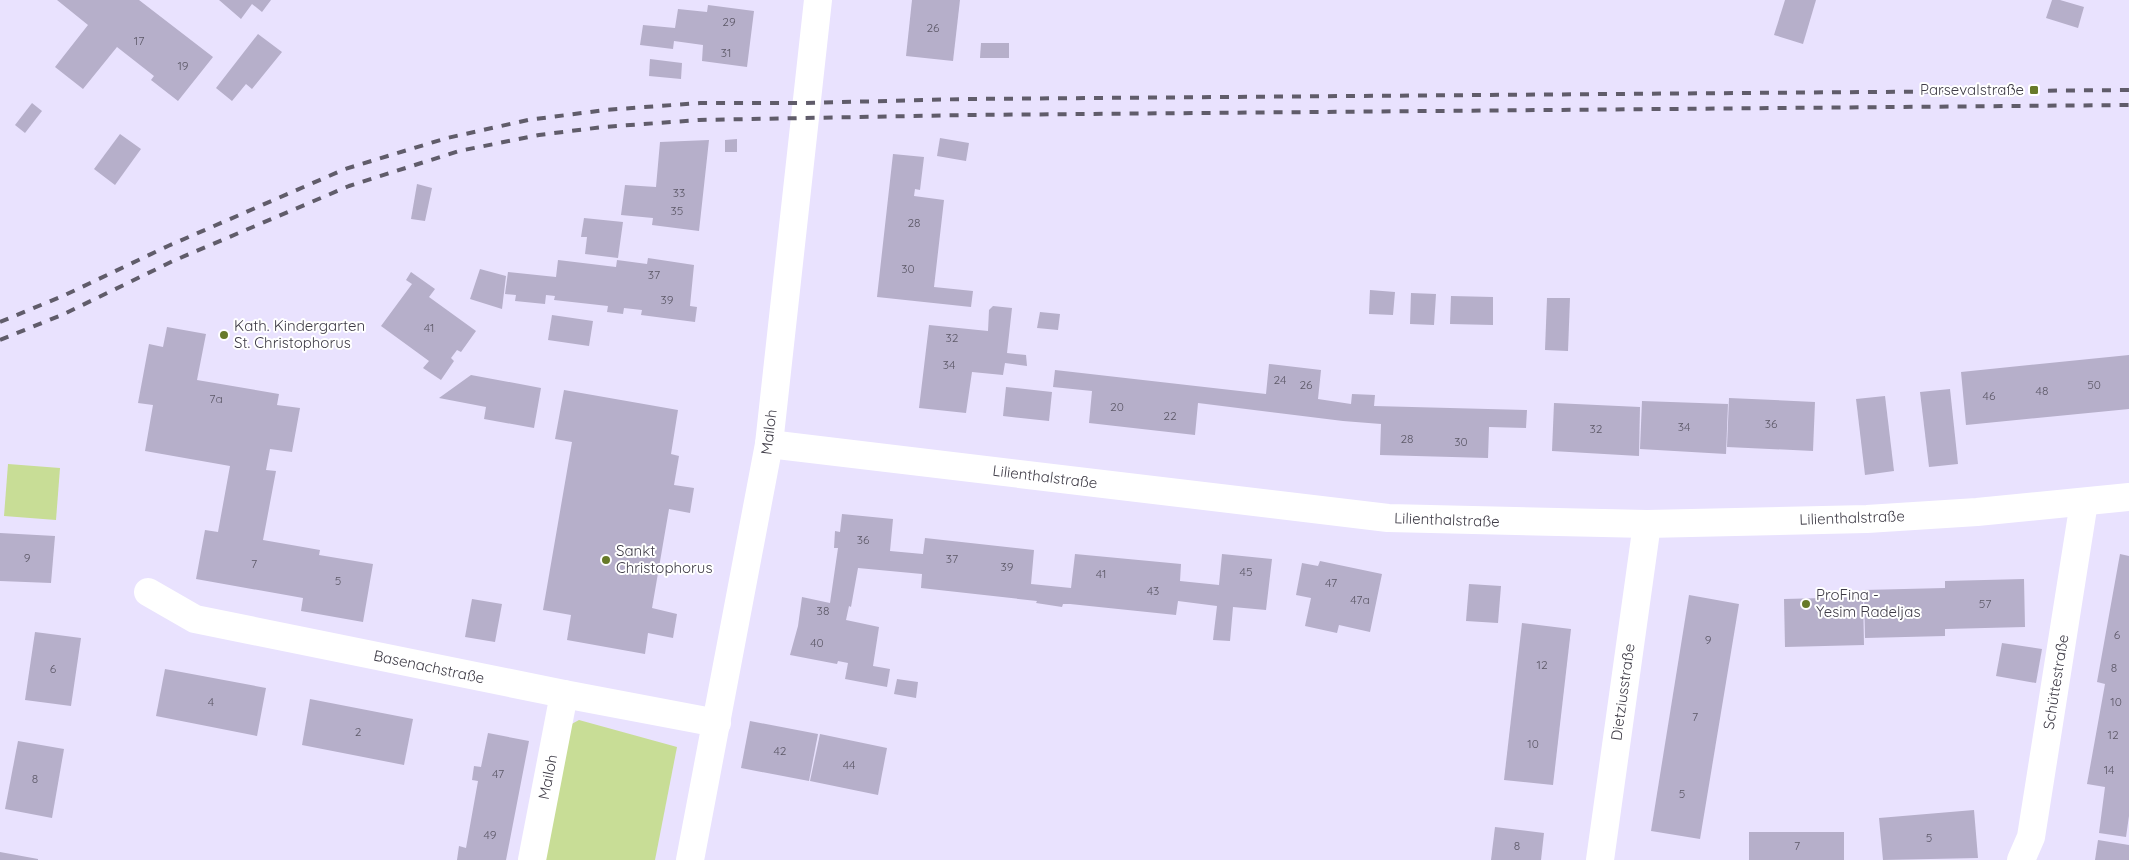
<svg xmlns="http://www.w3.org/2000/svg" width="2129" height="860" viewBox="0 0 2129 860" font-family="Quicksand,sans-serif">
<rect width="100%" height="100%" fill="#e9e2fe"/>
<g fill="#c8dd96">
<polygon points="8,464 60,468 56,520 4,516"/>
<polygon points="579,720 677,747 655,860 538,860 568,726"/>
</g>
<g fill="#b6afca">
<polygon points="57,0 139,0 213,57 178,101 151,80 154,76 117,47 83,89 55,67 88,25"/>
<polygon points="219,0 271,0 262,12 252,4 241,19"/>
<polygon points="912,0 960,0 953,61 906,56"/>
<polygon points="1785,0 1816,0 1803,44 1774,35"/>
<polygon points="2052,0 2060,0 2084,7 2078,28 2046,18"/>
<polygon points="708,5 754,11 747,67 702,61 703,45 674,41 673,49 640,45 643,25 675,28 678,9 707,12"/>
<polygon points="258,34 282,52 252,89 246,84 232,101 216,88"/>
<polygon points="981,43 1009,43 1009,58 980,58"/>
<polygon points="650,59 682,63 681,79 649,76"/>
<polygon points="32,103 42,111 25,133 15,125"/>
<polygon points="120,134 141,149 115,185 94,169"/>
<polygon points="940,138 969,143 966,161 937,156"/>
<polygon points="737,139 737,152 725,152 725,140"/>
<polygon points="709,140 699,231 652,225 653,218 621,215 625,185 656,187 660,142"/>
<polygon points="893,154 924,157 920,190 915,189 914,196 944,200 934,287 973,291 971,307 877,297"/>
<polygon points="417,184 432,188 425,221 411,219"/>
<polygon points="584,218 623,222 618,258 585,254 587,237 581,237"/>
<polygon points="648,258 694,265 690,306 697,307 695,322 641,315 642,310 624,308 623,314 607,312 608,306 554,300 555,296 546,295 545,304 515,301 516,295 505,294 508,272 556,277 558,260 616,267 617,260 647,264"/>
<polygon points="480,269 506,276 502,309 470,299"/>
<polygon points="411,272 435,289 429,297 476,331 461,352 457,350 451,358 454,361 441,380 423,368 429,361 381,326 412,284 406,280"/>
<polygon points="1370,290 1395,292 1393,315 1369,314"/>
<polygon points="1411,293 1436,294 1434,325 1410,324"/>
<polygon points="1451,296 1493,297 1493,325 1450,324"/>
<polygon points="1547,298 1570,298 1568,351 1545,350"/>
<polygon points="993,306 1012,308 1007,353 1026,355 1027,366 1005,363 1003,375 972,372 966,413 919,408 929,325 988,331 989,310"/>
<polygon points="1040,312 1060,314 1058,330 1037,328"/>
<polygon points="552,315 593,321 589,346 548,340"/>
<polygon points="167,327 206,334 197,380 279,394 277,405 300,408 292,452 270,449 266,470 276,471 263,540 320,550 319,555 373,564 363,622 301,611 303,598 196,579 205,530 218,532 230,466 145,451 153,405 138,403 149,344 163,347"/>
<polygon points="2129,355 2129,409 1966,425 1961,372"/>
<polygon points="1269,364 1321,370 1318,399 1351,404 1352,394 1375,395 1374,406 1527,410 1526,428 1489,427 1488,458 1380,455 1381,424 1343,421 1198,403 1195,435 1089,423 1092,391 1053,387 1055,370 1266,394"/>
<polygon points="471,375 541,388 534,428 484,419 486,407 439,398"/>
<polygon points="1006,387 1052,392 1049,421 1003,416"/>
<polygon points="1950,389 1958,464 1929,467 1920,392"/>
<polygon points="564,390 678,410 671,454 679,456 674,485 694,488 690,513 669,509 652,608 677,614 673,638 648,633 645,654 567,640 571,615 543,610 572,442 555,439"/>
<polygon points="1885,396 1894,471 1865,475 1856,399"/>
<polygon points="1729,398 1815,402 1813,451 1727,447"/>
<polygon points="1642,401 1728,404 1726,454 1640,449"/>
<polygon points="1554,403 1640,407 1639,456 1552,451"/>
<polygon points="842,514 893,519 890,551 923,554 925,538 1034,550 1031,584 1071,588 1075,554 1181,564 1180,581 1219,585 1222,554 1272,559 1266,610 1233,607 1230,641 1213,640 1217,606 1178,601 1176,615 1070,604 1063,604 1062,607 1036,603 1037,601 921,588 922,574 858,568 851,607 849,606 846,620 879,627 873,666 890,669 887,687 845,679 848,663 838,661 837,664 790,655 798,626 802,597 830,603 838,548 834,548 835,531 840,532"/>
<polygon points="0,533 55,536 51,583 0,581"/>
<polygon points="2120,554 2129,556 2129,816 2126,837 2099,833 2105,787 2087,784 2105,684 2097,682"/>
<polygon points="1320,561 1382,574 1370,632 1339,625 1337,633 1305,626 1311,598 1296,595 1302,563 1318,566"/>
<polygon points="2024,579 2025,627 1945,629 1945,636 1865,638 1864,590 1945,588 1945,581"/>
<polygon points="1469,584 1501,586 1498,623 1466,621"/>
<polygon points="1689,595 1739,604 1700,839 1651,831"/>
<polygon points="1863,597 1864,645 1785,647 1784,599"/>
<polygon points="472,599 502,604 495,642 465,637"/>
<polygon points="1522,623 1571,629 1553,785 1504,780"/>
<polygon points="35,632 81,638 71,706 25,700"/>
<polygon points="2002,643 2042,649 2036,683 1996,676"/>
<polygon points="165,669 266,688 257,736 156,716"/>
<polygon points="897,679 918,682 916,698 894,694"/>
<polygon points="310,699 413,719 404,765 302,745"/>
<polygon points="750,721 818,734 809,781 741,768"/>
<polygon points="488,733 529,741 506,860 457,860 459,846 466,848 478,781 472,780 474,766 481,767"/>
<polygon points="820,734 887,748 878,795 810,781"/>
<polygon points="18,741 64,749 52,818 5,809"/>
<polygon points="1974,810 1978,858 1883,860 1879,818"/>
<polygon points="1495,827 1544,833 1541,860 1491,860"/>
<rect x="1749" y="832" width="95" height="28"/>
<polygon points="2098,840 2129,845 2129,860 2095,860"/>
<polygon points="0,852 38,859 38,860 0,860"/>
</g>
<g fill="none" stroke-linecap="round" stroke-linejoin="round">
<g stroke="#fff" stroke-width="28">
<polyline points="769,444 1388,518 1647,524 1867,519 1977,512 2129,497"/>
<polyline points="148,592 195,619 564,694 717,723"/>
<polyline points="532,860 564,694"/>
<polyline points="690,860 769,444 818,0"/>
<polyline points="1600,860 1647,524"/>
<polyline points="2021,860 2031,837 2084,502"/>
</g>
<g stroke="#605c6a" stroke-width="4" stroke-dasharray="9 9" stroke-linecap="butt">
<polyline points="0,322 65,295 168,246 345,169 447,138 528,120 605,110 700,103 805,103 965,99 2129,90"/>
<polyline points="0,340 64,314 173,261 349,186 459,151 539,135 603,127 699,120 967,115 2129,105"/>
</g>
</g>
<g fill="#677a29" stroke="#fff" stroke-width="2">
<rect x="2029" y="85" width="10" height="10" rx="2.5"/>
<circle cx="224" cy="335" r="5"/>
<circle cx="606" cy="560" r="5"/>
<circle cx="1806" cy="604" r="5"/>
</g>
<g text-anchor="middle" stroke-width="4" stroke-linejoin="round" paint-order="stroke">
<g font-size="12" fill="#5c5867">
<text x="729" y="26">29</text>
<text x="933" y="32">26</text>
<text x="139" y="45">17</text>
<text x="726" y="57">31</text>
<text x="183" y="70">19</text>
<text x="679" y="197">33</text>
<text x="677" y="215">35</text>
<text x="914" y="227">28</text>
<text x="908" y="273">30</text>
<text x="654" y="279">37</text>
<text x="667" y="304">39</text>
<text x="429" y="332">41</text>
<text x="952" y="342">32</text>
<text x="949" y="369">34</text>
<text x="1280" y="384">24</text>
<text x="1306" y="389">26</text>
<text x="2094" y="389">50</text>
<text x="2042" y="395">48</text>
<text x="1989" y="400">46</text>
<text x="216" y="403">7a</text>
<text x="1117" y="411">20</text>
<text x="1170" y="420">22</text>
<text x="1771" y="428">36</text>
<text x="1684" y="431">34</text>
<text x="1596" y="433">32</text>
<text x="1407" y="443">28</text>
<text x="1461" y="446">30</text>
<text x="863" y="544">36</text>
<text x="27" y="562">9</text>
<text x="952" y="563">37</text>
<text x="254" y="568">7</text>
<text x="1007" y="571">39</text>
<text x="1246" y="576">45</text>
<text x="1101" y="578">41</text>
<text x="338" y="585">5</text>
<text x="1331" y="587">47</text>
<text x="1153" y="595">43</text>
<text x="1360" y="604">47a</text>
<text x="1985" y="608">57</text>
<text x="823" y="615">38</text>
<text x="2117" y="639">6</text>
<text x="1708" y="644">9</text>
<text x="817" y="647">40</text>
<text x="1542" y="669">12</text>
<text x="2114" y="672">8</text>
<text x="53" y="673">6</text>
<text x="211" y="706">4</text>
<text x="2116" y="706">10</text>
<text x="1695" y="721">7</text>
<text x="358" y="736">2</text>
<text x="2113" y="739">12</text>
<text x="1533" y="748">10</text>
<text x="780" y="755">42</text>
<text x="849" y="769">44</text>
<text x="2109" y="774">14</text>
<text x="498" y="778">47</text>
<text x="35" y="783">8</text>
<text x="1682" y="798">5</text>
<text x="490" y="839">49</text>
<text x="1929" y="842">5</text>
<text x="1517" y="850">8</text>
<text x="1797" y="850">7</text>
</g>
<g font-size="15" fill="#3e3b46" stroke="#fff" text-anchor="start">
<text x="2024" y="95" text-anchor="end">Parsevalstraße</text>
<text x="234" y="331">Kath. Kindergarten<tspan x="234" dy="17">St. Christophorus</tspan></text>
<text x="616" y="556">Sankt<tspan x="616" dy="17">Christophorus</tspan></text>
<text x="1816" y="600">ProFina -<tspan x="1816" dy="17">Yesim Radeljas</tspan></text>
</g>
<g font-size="15" fill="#3e3b46" stroke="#fff">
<text transform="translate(769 432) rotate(-83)" y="5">Mailoh</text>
<text transform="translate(1045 477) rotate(7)" y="5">Lilienthalstraße</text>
<text transform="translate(1852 518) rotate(-2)" y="5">Lilienthalstraße</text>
<text transform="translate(1447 520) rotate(2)" y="5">Lilienthalstraße</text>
<text transform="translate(429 667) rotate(12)" y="5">Basenachstraße</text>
<text transform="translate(2056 682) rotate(-81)" y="5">Schüttestraße</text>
<text transform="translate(1623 692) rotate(-82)" y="5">Dietziusstraße</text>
<text transform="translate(548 777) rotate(-79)" y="5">Mailoh</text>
</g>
</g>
</svg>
